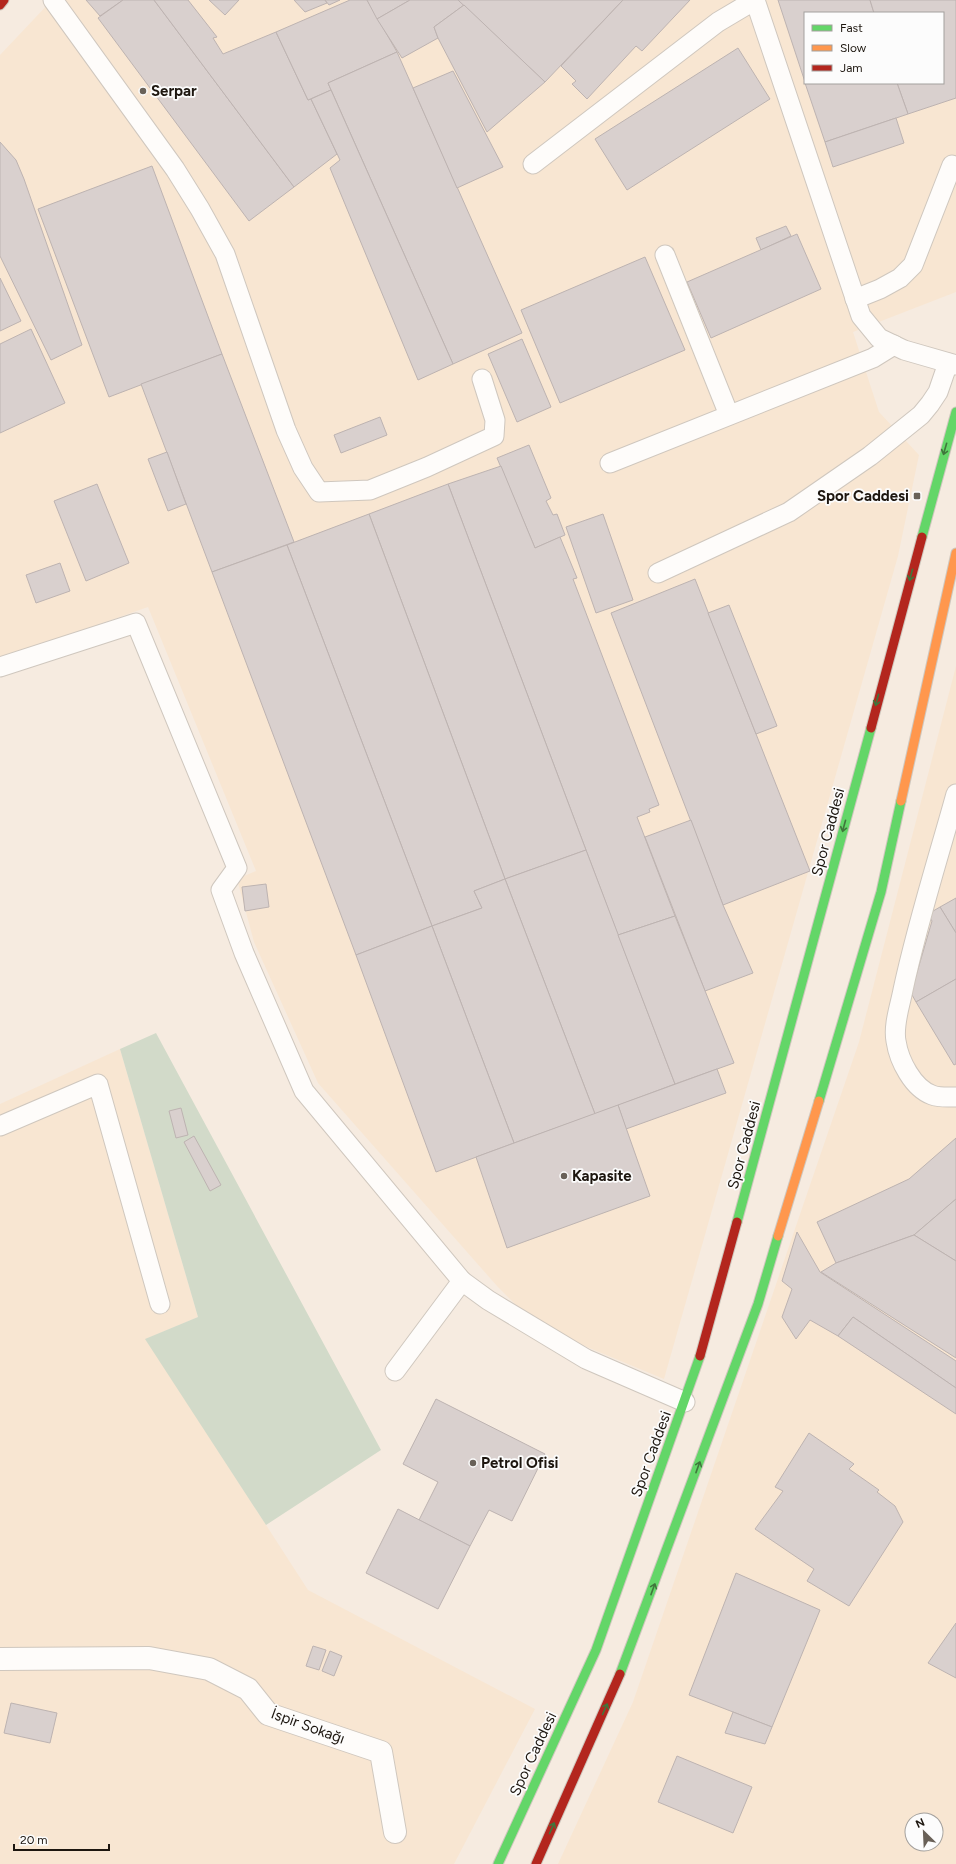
<svg xmlns="http://www.w3.org/2000/svg" width="956" height="1864" viewBox="0 0 956 1864" font-family="Figtree,sans-serif">
<rect width="100%" height="100%" fill="#f6ebe0"/>
<g fill="#f8e6d2" fill-rule="evenodd">
<path d="M 52,0 L 956,0 L 956,292 L 853,332 L 879,412 L 919,455 L 898,556 L 664,1379 L 587,1347 L 529,1318 L 497,1286 L 318,1083 L 254,942 L 237,879 L 256,871 L 148,607 L 0,659 L 0,55 ZM 805,13 L 943,13 L 943,83 L 805,83 Z"/>
<path d="M 956,666 L 956,1864 L 558,1864 L 633,1702 L 859,1042 ZM 912,1820 L 936,1820 L 936,1844 L 912,1844 Z"/>
<polygon points="120,1049 198,1317 146,1339 308,1590 535,1709 454,1864 0,1864 0,1104"/>
</g>
<polygon fill="#d2dac9" points="156,1033 381,1450 266,1525 145,1339 198,1317 120,1049"/>
<g fill="#d9d0ce" stroke="#bdb3b1">
<polygon points="86,0 123,0 100,16"/>
<polygon points="123,0 154,0 294,187 249,221 98,18"/>
<polygon points="154,0 188,0 217,37 213,38 223,54 276,32 308,100 311,99 337,154 294,187"/>
<polygon points="209,0 239,0 225,15"/>
<polygon points="294,0 325,0 327,3 305,12"/>
<polygon points="325,0 340,0 329,5"/>
<polygon points="350,0 367,0 397,52 328,83 331,90 308,100 276,32"/>
<polygon points="367,0 410,0 377,19"/>
<polygon points="410,0 458,0 464,5 434,27 438,38 402,58 377,19"/>
<polygon points="458,0 623,0 545,82"/>
<polygon points="623,0 690,0 642,51 636,46 587,99 572,84 576,81 561,66"/>
<polygon points="778,0 870,0 874,13 805,13 805,82"/>
<polygon points="870,0 956,0 956,98 908,114 897,83 943,83 943,13 874,13"/>
<polygon points="464,5 545,82 487,132 438,38 434,27"/>
<polygon points="738,48 770,99 627,190 595,139"/>
<polygon points="397,52 522,333 453,364 328,83"/>
<polygon points="453,71 503,167 457,188 413,88"/>
<polygon points="805,83 897,83 908,114 825,142"/>
<polygon points="331,90 453,364 418,380 330,168 340,160 311,99"/>
<polygon points="896,118 904,143 833,167 825,142"/>
<polygon points="0,142 16,160 24,179 82,345 51,360 0,256"/>
<polygon points="152,166 222,354 109,397 38,209"/>
<polygon points="786,226 791,236 761,250 756,238"/>
<polygon points="797,234 821,289 711,338 687,282"/>
<polygon points="645,257 685,350 560,403 521,310"/>
<polygon points="0,278 21,321 0,331"/>
<polygon points="31,329 65,403 0,433 0,344"/>
<polygon points="522,339 551,407 517,422 488,354"/>
<polygon points="222,354 294,542 212,572 141,384"/>
<polygon points="380,417 387,435 341,453 334,435"/>
<polygon points="529,445 551,498 546,501 553,515 557,514 565,535 535,548 497,458"/>
<polygon points="167,452 186,504 168,511 148,459"/>
<polygon points="501,466 535,548 560,537 577,578 573,579 659,805 649,809 650,812 637,817 675,916 618,935 448,484"/>
<polygon points="97,484 129,563 86,581 54,501"/>
<polygon points="448,484 586,850 505,879 369,514"/>
<polygon points="369,514 505,879 474,891 482,908 432,926 287,545"/>
<polygon points="603,514 633,600 596,613 566,527"/>
<polygon points="287,545 432,926 356,955 212,572"/>
<polygon points="60,563 70,591 36,603 26,575"/>
<polygon points="695,579 810,871 723,905 611,613"/>
<polygon points="729,605 777,726 756,734 708,613"/>
<polygon points="691,820 723,905 753,973 705,991 645,837"/>
<polygon points="586,850 675,1084 595,1114 505,879"/>
<polygon points="505,879 595,1114 514,1143 432,926 482,908 474,891"/>
<polygon points="266,884 269,907 245,911 242,887"/>
<polygon points="956,898 956,933 940,907"/>
<polygon points="940,907 956,933 956,979 916,1002 911,993 932,921 928,914"/>
<polygon points="675,916 734,1063 675,1084 618,935"/>
<polygon points="432,926 514,1143 436,1172 356,955"/>
<polygon points="956,979 956,1064 954,1065 916,1002"/>
<polygon points="717,1069 726,1093 626,1129 618,1105"/>
<polygon points="618,1105 650,1196 507,1248 476,1157"/>
<polygon points="181,1108 188,1135 176,1138 169,1111"/>
<polygon points="194,1136 221,1185 210,1191 184,1142"/>
<polygon points="956,1138 956,1199 914,1235 836,1263 817,1222 909,1179"/>
<polygon points="956,1199 956,1261 914,1235"/>
<polygon points="797,1232 820,1272 956,1361 956,1388 853,1317 838,1336 810,1320 796,1339 782,1317 792,1289 782,1281"/>
<polygon points="914,1235 956,1261 956,1358 821,1272 836,1263"/>
<polygon points="853,1317 956,1388 956,1414 838,1336"/>
<polygon points="436,1399 545,1454 512,1521 489,1510 470,1546 419,1520 438,1482 403,1464"/>
<polygon points="809,1433 854,1464 849,1469 879,1490 877,1492 895,1506 903,1522 849,1606 807,1581 814,1569 755,1529 783,1491 775,1487"/>
<polygon points="398,1509 470,1546 438,1609 366,1573"/>
<polygon points="736,1573 820,1610 772,1727 689,1695"/>
<polygon points="956,1623 956,1678 928,1663"/>
<polygon points="313,1646 326,1650 319,1670 306,1666"/>
<polygon points="330,1651 342,1656 334,1676 322,1671"/>
<polygon points="11,1703 57,1713 50,1743 4,1733"/>
<polygon points="733,1712 772,1727 765,1744 725,1733"/>
<polygon points="677,1756 752,1787 733,1833 658,1802"/>
</g>
<g fill="none" stroke-linecap="round" stroke-linejoin="round">
<defs>
<g id="lane">
<polyline points="53,0 175,169 200,209 225,254 286,430 303,468 319,492 370,490 427,467 494,436 495,420 482,379"/>
<polyline points="533,164 718,22 755,0 861,316 879,338 904,350 956,365"/>
<polyline points="665,255 729,415"/>
<polyline points="855,299 880,289 900,278 913,265 952,165"/>
<polyline points="610,463 873,358 894,345"/>
<polyline points="658,573 789,512 870,456 921,415 930,404 938,392 948,363"/>
<polyline points="0,667 136,623 237,868 221,890 244,953 304,1091 462,1281 395,1371"/>
<path d="M 956,794 C 938,859 917,924 903,990 C 900,1006 893,1025 896,1041 C 899,1061 913,1088 932,1095 C 940,1098 948,1097 956,1097"/>
<polyline points="0,1126 98,1084 160,1304"/>
<polyline points="462,1281 488,1300 586,1359 685,1402"/>
</g>
<polyline id="street" points="0,1659 149,1658 209,1669 248,1689 268,1714 381,1752 395,1832"/>
<g id="fast">
<polyline points="922,537 956,412"/>
<polyline points="819,1101 881,892 901,801"/>
<polyline points="737,1222 871,728"/>
<polyline points="620,1674 758,1304 778,1236"/>
<polyline points="498,1864 596,1650 700,1356"/>
</g>
<g id="slow">
<polyline points="901,801 956,553"/>
<polyline points="778,1236 819,1101"/>
</g>
<g id="jam">
<polyline points="0,5 4,0"/>
<polyline points="871,728 922,537"/>
<polyline points="700,1356 737,1222"/>
<polyline points="536,1864 620,1674"/>
</g>
</defs>
<use href="#lane" stroke="#cfc7be" stroke-width="21"/>
<use href="#street" stroke="#cfc7be" stroke-width="24"/>
<use href="#fast" stroke="#cfc7be" stroke-width="11"/>
<use href="#slow" stroke="#cfc7be" stroke-width="11"/>
<use href="#jam" stroke="#cfc7be" stroke-width="11"/>
<use href="#lane" stroke="#fefcfa" stroke-width="19"/>
<use href="#street" stroke="#fefcfa" stroke-width="22"/>
<use href="#fast" stroke="#63d668" stroke-width="9"/>
<use href="#slow" stroke="#ff974d" stroke-width="9"/>
<use href="#jam" stroke="#b3261e" stroke-width="9"/>
</g>
<defs><path id="oneway-shaft" d="M-6 0H5M1.5-3L5.5 0L1.5 3" fill="none" stroke-width="1.6" stroke-linecap="round" stroke-linejoin="round"/></defs>
<g stroke="#40763c">
<use href="#oneway-shaft" transform="translate(945 449) rotate(106)"/>
<use href="#oneway-shaft" transform="translate(911 575) rotate(105)"/>
<use href="#oneway-shaft" transform="translate(877 700) rotate(105)"/>
<use href="#oneway-shaft" transform="translate(844 826) rotate(105)"/>
<use href="#oneway-shaft" transform="translate(698 1467) rotate(-70)"/>
<use href="#oneway-shaft" transform="translate(653 1589) rotate(-70)"/>
<use href="#oneway-shaft" transform="translate(605 1709) rotate(-66)"/>
<use href="#oneway-shaft" transform="translate(552 1828) rotate(-66)"/>
</g>
<g fill="#696158" stroke="#fcfcfc" stroke-width="1.5">
<circle cx="143" cy="91" r="4"/>
<rect x="913" y="492" width="8" height="8" rx="2"/>
<circle cx="564" cy="1176" r="4"/>
<circle cx="473" cy="1463" r="4"/>
</g>
<g text-anchor="middle" stroke-width="3.5" stroke-linejoin="round" paint-order="stroke">
<g font-size="15" font-weight="bold" fill="#1d160f" stroke="#fcfcfc" text-anchor="start">
<text x="151" y="96">Serpar</text>
<text x="909" y="501" text-anchor="end">Spor Caddesi</text>
<text x="572" y="1181">Kapasite</text>
<text x="481" y="1468">Petrol Ofisi</text>
</g>
<g font-size="15" fill="#1d160f" stroke="#fcfcfc">
<text transform="translate(828 832) rotate(-75)" y="5">Spor Caddesi</text>
<text transform="translate(744 1145) rotate(-75)" y="5">Spor Caddesi</text>
<text transform="translate(651 1454) rotate(-70)" y="5">Spor Caddesi</text>
<text transform="translate(308 1726) rotate(20)" y="5">İspir Sokağı</text>
<text transform="translate(533 1754) rotate(-65)" y="5">Spor Caddesi</text>
</g>
</g>
<rect x="804" y="12" width="140" height="72" fill="#fcfcfc" stroke="#a3a09d"/>
<rect x="812" y="25" width="20" height="6" fill="#63d668" stroke="#a3a09d"/>
<text x="840" y="32" font-size="12" fill="#1d160f">Fast</text>
<rect x="812" y="45" width="20" height="6" fill="#ff974d" stroke="#a3a09d"/>
<text x="840" y="52" font-size="12" fill="#1d160f">Slow</text>
<rect x="812" y="65" width="20" height="6" fill="#b3261e" stroke="#a3a09d"/>
<text x="840" y="72" font-size="12" fill="#1d160f">Jam</text>
<g transform="translate(924 1832) rotate(336)"><circle r="19" fill="#fcfcfc" stroke="#a3a09d"/>
<path d="M0-3L7 15L0 10L-7 15Z" fill="#696158"/>
<text y="-6" font-size="11" font-weight="bold" text-anchor="middle" fill="#1d160f">N</text>
</g>
<path d="M14 1844v6h95v-6" fill="none" stroke="#1d160f" stroke-width="2"/>
<text x="20" y="1844" font-size="12" fill="#1d160f" stroke="#fcfcfc" stroke-width="3" paint-order="stroke">20 m</text>
</svg>
